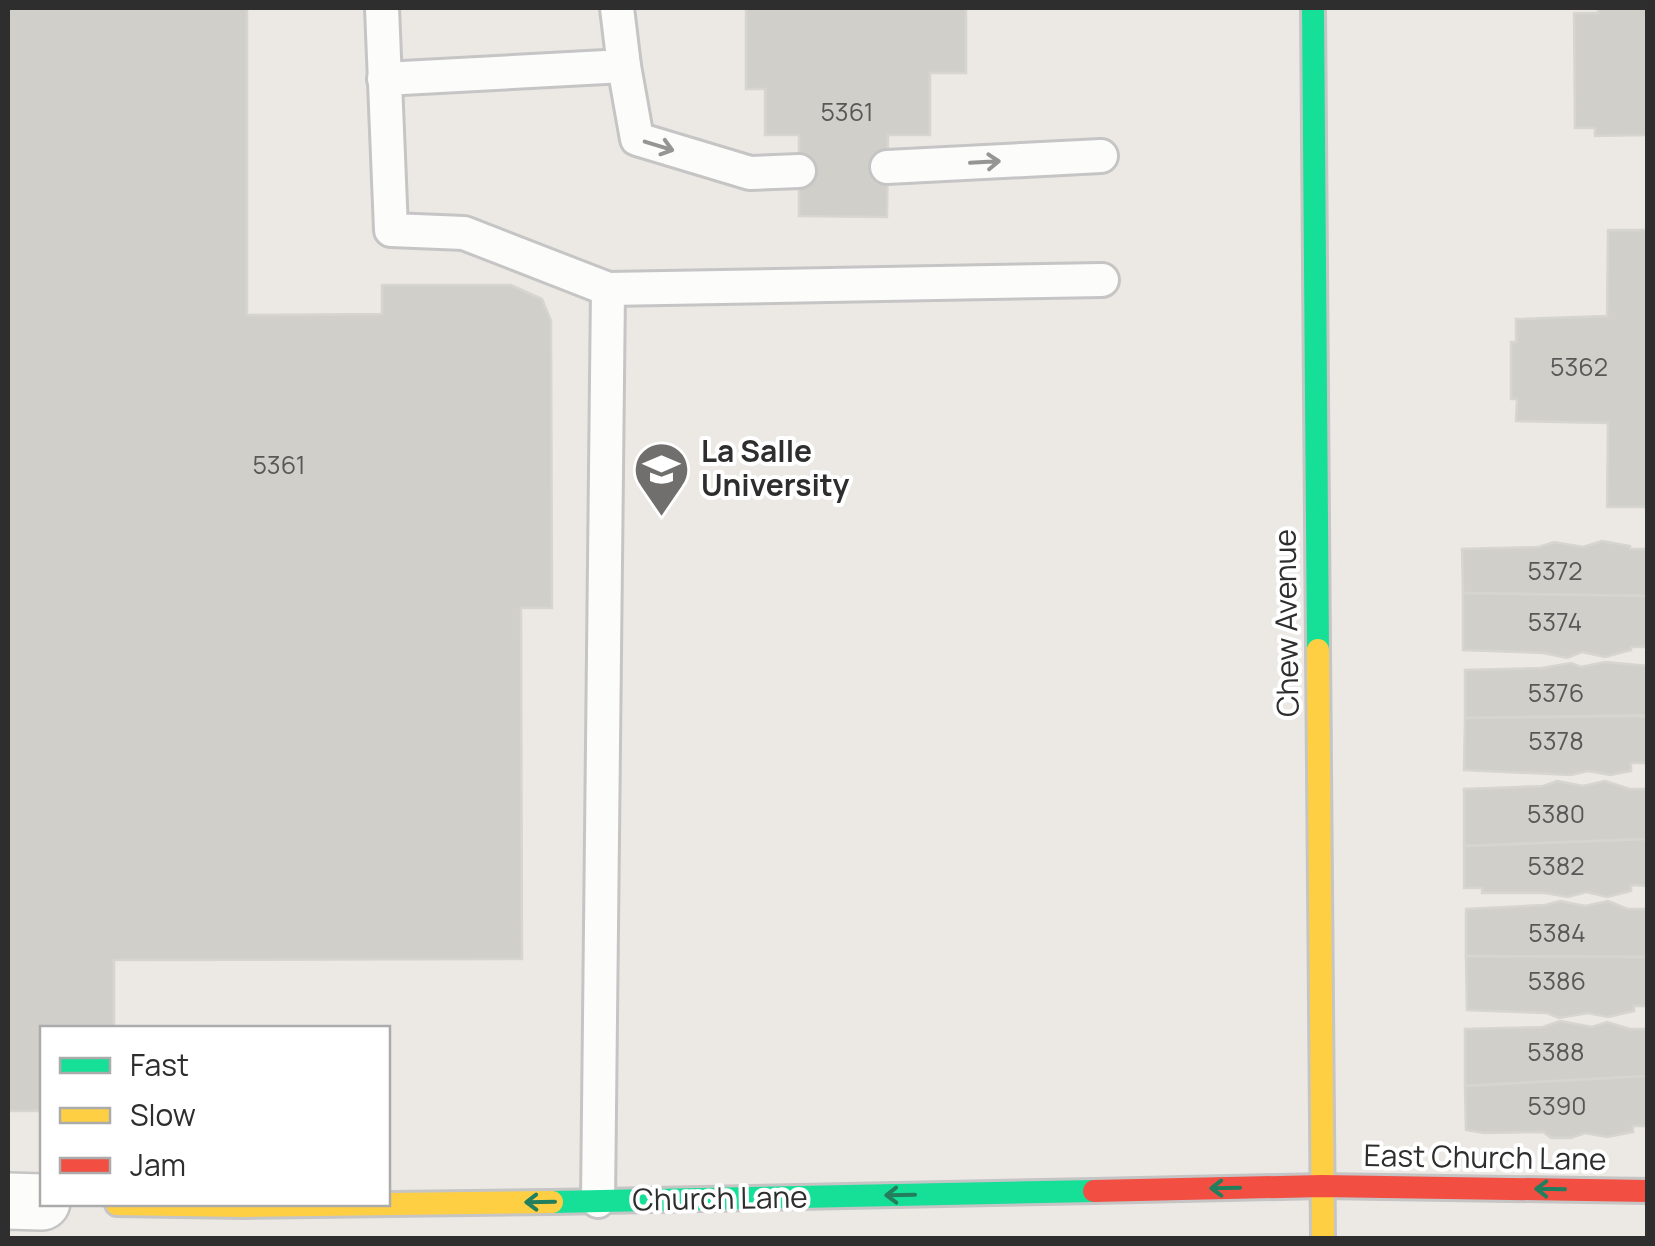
<svg xmlns="http://www.w3.org/2000/svg" width="1655" height="1246" viewBox="0 0 1655 1246" font-family="Manrope,sans-serif">
<rect width="100%" height="100%" fill="#ece9e4"/>
<g fill="#d1cfca" stroke="#d7d5d0" stroke-width="2.5">
<polygon points="8,8 247,8 247,315 382,314 382,285 511,285 542,299 551,321 552,608 521,608 522,959 114,960 114,1028 42,1028 42,1111 8,1111"/>
<polygon points="746,8 966,8 966,73 930,73 930,135 888,135 887,217 799,216 799,135 765,135 765,89 746,89"/>
<polygon points="1598,8 1648,8 1648,135 1595,136 1595,128 1575,128 1574,13 1598,13"/>
<polygon points="1608,230 1648,230 1648,507 1607,507 1608,423 1516,421 1517,399 1511,399 1511,342 1516,342 1516,319 1607,316"/>
<polygon points="1602,541 1630,546 1630,549 1648,549 1648,596 1463,593 1462,549 1539,547 1554,542 1583,547"/>
<polygon points="1463,593 1647,596 1646,647 1631,647 1631,650 1605,657 1582,652 1567,658 1543,653 1463,650"/>
<polygon points="1605,662 1648,666 1648,715 1465,718 1465,670 1542,668 1571,663 1581,667"/>
<polygon points="1648,716 1648,763 1631,763 1631,771 1610,775 1588,771 1571,775 1464,770 1465,718"/>
<polygon points="1557,781 1583,786 1605,781 1630,789 1648,789 1648,839 1464,846 1464,789 1543,786"/>
<polygon points="1648,839 1648,886 1631,885 1631,891 1607,897 1586,892 1568,897 1545,893 1482,893 1482,888 1464,888 1464,846"/>
<polygon points="1560,901 1585,906 1608,901 1628,909 1648,909 1648,957 1466,956 1466,909 1545,905"/>
<polygon points="1466,956 1648,957 1648,1006 1634,1006 1634,1011 1608,1017 1588,1013 1559,1018 1547,1013 1467,1010"/>
<polygon points="1560,1021 1592,1027 1607,1022 1630,1029 1648,1029 1648,1076 1465,1086 1465,1029 1543,1027"/>
<polygon points="1648,1076 1648,1126 1633,1126 1633,1132 1607,1137 1585,1133 1571,1138 1551,1138 1543,1132 1484,1133 1466,1130 1465,1086"/>
</g>
<g fill="none" stroke-linecap="round" stroke-linejoin="round">
<defs>
<g id="lane">
<polyline points="382,8 391,230 464,233 608,289 598,1201"/>
<polyline points="624,66 637,139 750,173 799,171"/>
<polyline points="384,79 624,66 617,8"/>
<polyline points="887,167 1101,156"/>
<polyline points="608,289 1102,280"/>
</g>
<polyline id="street" points="8,1201 42,1202"/>
<g id="fast">
<polyline points="1313,8 1318,650"/>
<polyline points="552,1202 1094,1191"/>
</g>
<g id="slow">
<polyline points="1318,650 1323,1238"/>
<polyline points="117,1204 244,1206 552,1202"/>
</g>
<polyline id="jam" points="1094,1191 1322,1186 1648,1191"/>
</defs>
<use href="#lane" stroke="#c6c5c5" stroke-width="38"/>
<use href="#street" stroke="#c6c5c5" stroke-width="60"/>
<use href="#fast" stroke="#c6c5c5" stroke-width="28"/>
<use href="#slow" stroke="#c6c5c5" stroke-width="28"/>
<use href="#jam" stroke="#c6c5c5" stroke-width="28"/>
<use href="#lane" stroke="#fcfcfb" stroke-width="32"/>
<use href="#street" stroke="#fcfcfb" stroke-width="55"/>
<use href="#fast" stroke="#16e098" stroke-width="22"/>
<use href="#slow" stroke="#ffcf43" stroke-width="22"/>
<use href="#jam" stroke="#f24e42" stroke-width="22"/>
</g>
<defs><path id="oneway-shaft" d="M-6 0H5M1.5-3L5.5 0L1.5 3" fill="none" stroke-width="1.6" stroke-linecap="round" stroke-linejoin="round" transform="scale(2.5)"/></defs>
<g stroke="#959594">
<use href="#oneway-shaft" transform="translate(659 146) rotate(17)"/>
<use href="#oneway-shaft" transform="translate(985 162) rotate(-3)"/>
</g>
<g stroke="#237e5e">
<use href="#oneway-shaft" transform="translate(1225 1188) rotate(179)"/>
<use href="#oneway-shaft" transform="translate(1550 1189) rotate(-179)"/>
<use href="#oneway-shaft" transform="translate(900 1195) rotate(179)"/>
<use href="#oneway-shaft" transform="translate(540 1202) rotate(179)"/>
</g>
<defs>
<symbol id="university-pin" viewBox="-11 -11 22 30"><path d="M0 17L-7.5 6A9.5 9.5 0 1 1 7.5 6Z" fill="#706f6e" stroke="#fff"/><path d="M0-5L7-2L0 1L-7-2ZM-4 1L0 2.5L4 1V4Q0 6-4 4Z" fill="#fff"/></symbol>
</defs>
<g fill-rule="evenodd">
<use href="#university-pin" x="630" y="438" width="63" height="86"/>
</g>
<g text-anchor="middle" stroke-width="8" stroke-linejoin="round" paint-order="stroke">
<g font-size="25" fill="#585857">
<text x="847" y="121">5361</text>
<text x="1579" y="376">5362</text>
<text x="279" y="474">5361</text>
<text x="1555" y="580">5372</text>
<text x="1555" y="631">5374</text>
<text x="1556" y="702">5376</text>
<text x="1556" y="750">5378</text>
<text x="1556" y="823">5380</text>
<text x="1556" y="875">5382</text>
<text x="1557" y="942">5384</text>
<text x="1557" y="990">5386</text>
<text x="1556" y="1061">5388</text>
<text x="1557" y="1115">5390</text>
</g>
<g font-size="30" font-weight="bold" fill="#2e2e2e" stroke="#fff" text-anchor="start">
<text x="701" y="462">La Salle<tspan x="701" dy="34">University</tspan></text>
</g>
<g font-size="30" fill="#2e2e2e" stroke="#fff">
<text transform="translate(1287 623) rotate(-91)" y="10">Chew Avenue</text>
<text transform="translate(1485 1158) rotate(1)" y="10">East Church Lane</text>
<text transform="translate(720 1199) rotate(-1)" y="10">Church Lane</text>
</g>
</g>
<rect width="1655" height="1246" fill="none" stroke="#2e2e2e" stroke-width="20"/>
<rect x="40" y="1026" width="350" height="180" fill="#ffffff" stroke="#ababab" stroke-width="2.5"/>
<rect x="60" y="1058" width="50" height="15" fill="#16e098" stroke="#ababab" stroke-width="2.5"/>
<text x="130" y="1076" font-size="30" fill="#2e2e2e">Fast</text>
<rect x="60" y="1108" width="50" height="15" fill="#ffcf43" stroke="#ababab" stroke-width="2.5"/>
<text x="130" y="1126" font-size="30" fill="#2e2e2e">Slow</text>
<rect x="60" y="1158" width="50" height="15" fill="#f24e42" stroke="#ababab" stroke-width="2.5"/>
<text x="130" y="1176" font-size="30" fill="#2e2e2e">Jam</text>
</svg>
